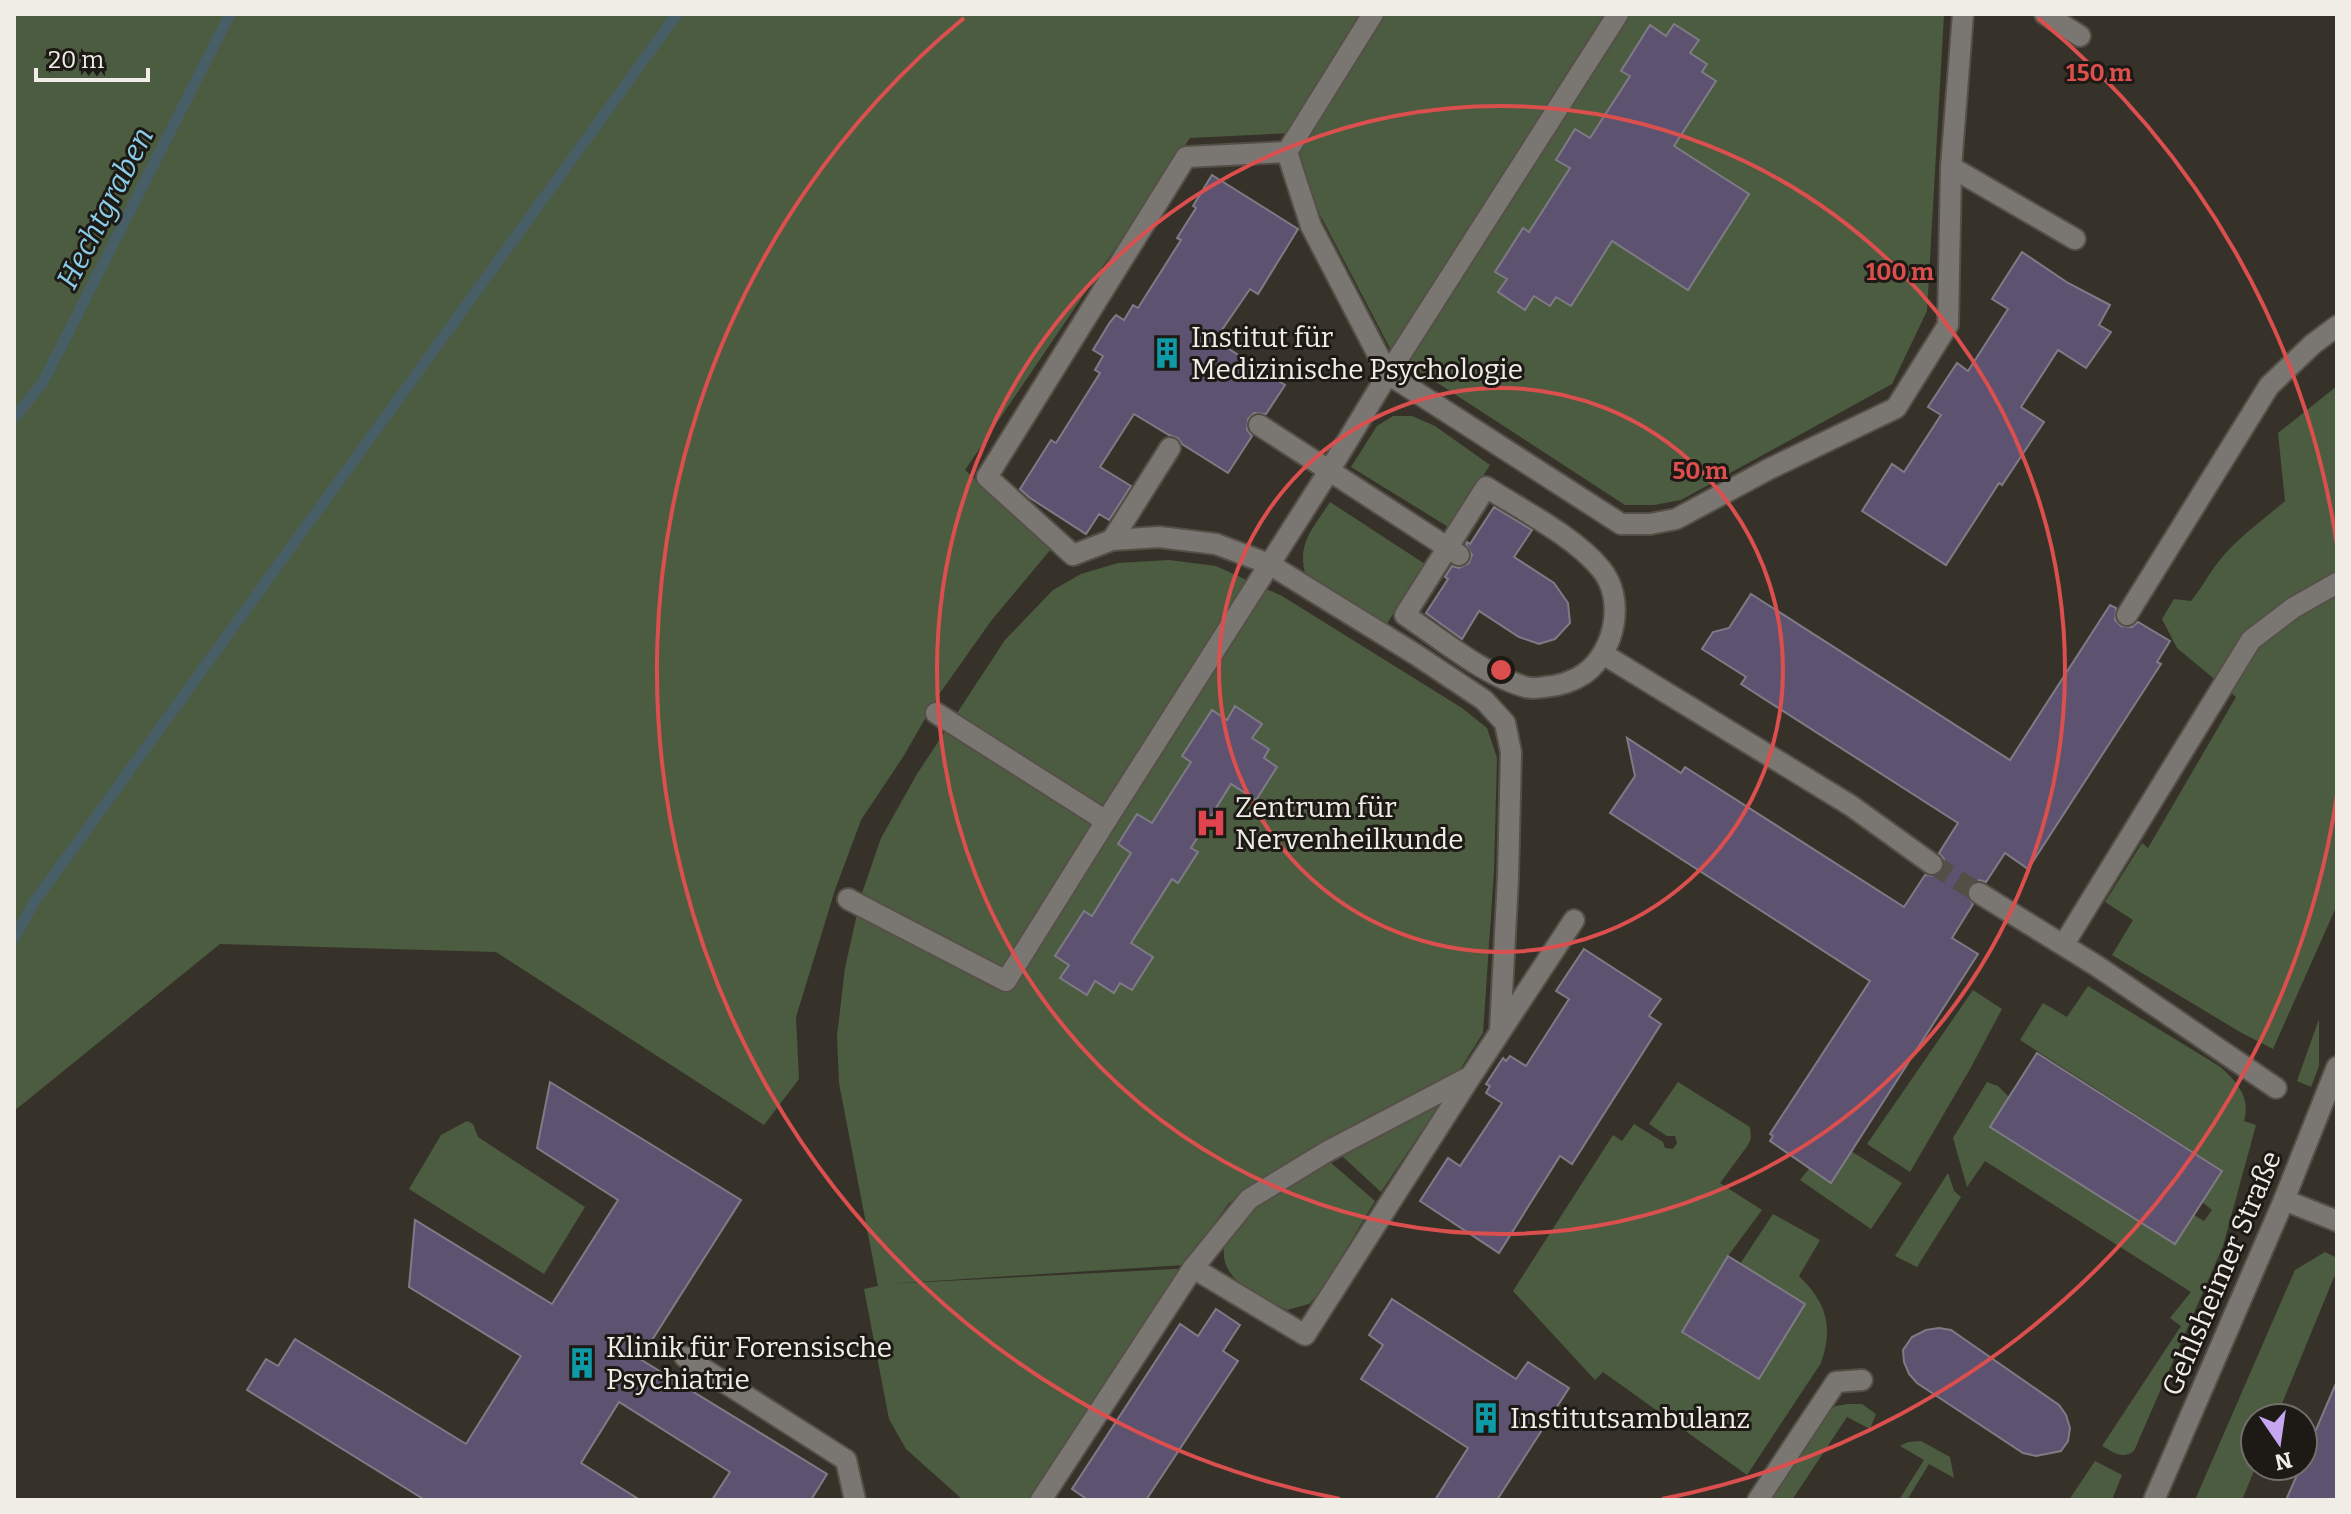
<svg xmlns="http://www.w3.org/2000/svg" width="2351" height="1514" viewBox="0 0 2351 1514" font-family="Bitter,serif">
<rect width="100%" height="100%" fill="#373229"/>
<g fill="#4c5c40">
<polygon points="14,14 1944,14 1927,311 1892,384 1681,500 1654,505 1625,505 1393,354 1316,207 1292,133 1190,138 965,470 1051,549 991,621 940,693 903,757 861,820 835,890 796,1017 799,1079 764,1125 496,952 220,944 14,1111"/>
<path d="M 2337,386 L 2337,905 L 2273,1049 L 2240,1032 L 2112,955 L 2133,920 L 2105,902 L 2142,843 L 2148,848 L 2236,697 L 2177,648 L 2162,619 L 2174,599 L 2191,601 C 2201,589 2207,577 2216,565 C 2234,540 2262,521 2285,501 L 2278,433 Z"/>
<polygon points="1393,416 1412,416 1435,426 1490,465 1450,528 1351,467 1377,426"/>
<path d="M 1330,502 L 1425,564 L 1386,625 L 1306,577 C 1296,543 1313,529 1330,502 Z"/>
<polygon points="1169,560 1216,566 1282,596 1462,708 1487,728 1497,758 1494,871 1483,1033 1459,1071 1324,1142 1229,1203 1184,1265 887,1284 1193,1268 1041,1500 963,1500 906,1449 889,1419 864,1289 878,1286 839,1083 837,1036 845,968 861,896 881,838 917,774 1005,640 1053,590 1081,574 1118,563"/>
<path d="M 2088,986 L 2219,1066 C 2237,1081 2251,1098 2244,1121 L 2256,1125 L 2223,1246 L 2134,1451 C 2123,1460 2113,1452 2102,1446 L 2181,1326 L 2170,1318 L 2191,1292 L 1985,1161 L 1967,1187 L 1953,1138 L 1987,1082 L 1998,1086 L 2009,1097 L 1990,1127 L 2175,1244 L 2194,1215 L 2204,1221 L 2212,1210 L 2202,1202 L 2222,1170 L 2020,1040 L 2043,1003 L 2067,1017 Z"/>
<polygon points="1973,990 2002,1009 1970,1069 1910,1172 1867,1144"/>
<polygon points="2319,1019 2319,1066 2311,1087 2297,1081"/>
<path d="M 1678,1082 L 1750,1127 L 1751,1138 L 1748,1145 L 1720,1183 L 1762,1210 L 1728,1256 L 1682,1332 L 1740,1264 L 1773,1214 L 1820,1240 L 1799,1276 C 1826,1302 1834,1326 1821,1363 L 1747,1475 L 1603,1372 L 1595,1380 L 1513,1291 L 1613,1135 L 1622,1141 L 1634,1124 L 1663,1142 L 1665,1148 L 1673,1149 L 1677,1143 L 1675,1136 L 1667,1136 L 1649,1124 Z"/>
<polygon points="1441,1102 1381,1192 1341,1155"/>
<polygon points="467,1121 473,1124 478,1137 585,1207 544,1274 409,1189 441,1135"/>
<polygon points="1851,1151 1902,1183 1871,1229 1800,1180 1814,1163 1818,1174 1829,1179 1837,1174"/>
<path d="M 1329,1161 L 1375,1201 L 1320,1292 L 1309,1304 L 1287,1310 C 1262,1296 1220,1283 1224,1248 L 1248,1207 Z"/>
<polygon points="1948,1173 1954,1191 1961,1197 1917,1267 1895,1256"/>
<polygon points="2325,1252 2337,1258 2337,1270 2276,1418 2255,1418 2256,1466 2242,1500 2195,1500 2295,1270"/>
<polygon points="1848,1404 1862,1404 1876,1414 1870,1429 1847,1417 1792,1500 1769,1500 1828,1411 1836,1406"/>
<polygon points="1921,1441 1950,1457 1954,1478 1929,1464 1907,1500 1899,1500 1924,1460 1900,1446 1908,1442"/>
<polygon points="2095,1461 2122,1475 2112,1500 2069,1500"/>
</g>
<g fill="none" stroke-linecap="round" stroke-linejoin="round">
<g stroke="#485e66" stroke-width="11">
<polyline points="14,418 43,382 230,14"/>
<polyline points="14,938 35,901 677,14"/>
</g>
</g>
<g fill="#5d5370" stroke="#7f7b86" stroke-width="2">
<polygon points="1674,24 1699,40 1690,53 1707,64 1702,72 1716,81 1674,146 1749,194 1688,290 1612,241 1571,306 1556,297 1550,306 1534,296 1525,310 1498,292 1507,279 1495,272 1523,228 1529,232 1570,168 1556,160 1575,129 1590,138 1630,76 1621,71 1650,25 1666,36"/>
<polygon points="1212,175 1298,229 1258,294 1250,289 1215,340 1285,385 1266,414 1254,413 1248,419 1247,430 1252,436 1228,473 1182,444 1178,438 1169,435 1134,414 1100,467 1131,486 1109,520 1099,514 1086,534 1030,498 1020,489 1051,440 1056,443 1100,373 1095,370 1103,356 1093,350 1110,322 1116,315 1124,320 1133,305 1138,308 1181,240 1177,238 1196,208 1193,206"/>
<polygon points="2022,252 2068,283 2110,305 2099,325 2111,332 2086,368 2058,350 2021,407 2044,422 2002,485 1999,483 1946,565 1862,511 1892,464 1904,472 1941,415 1928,407 1957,363 1968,371 2008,309 1992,299"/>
<polygon points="1494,507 1532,530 1514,557 1554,583 1568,603 1570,623 1555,639 1539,644 1519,637 1479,611 1462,639 1426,613 1448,579 1445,577 1452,566 1459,568 1469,563 1472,555 1466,544 1467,542 1470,544"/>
<polygon points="1751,594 2010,760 2110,605 2116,608 2115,620 2121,626 2132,627 2138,622 2170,641 2157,662 2161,664 2028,869 2005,853 1986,882 1979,880 1968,886 1966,893 1973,904 1952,938 1978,954 1831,1183 1770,1141 1773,1136 1770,1134 1870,981 1610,813 1635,776 1627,738 1681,773 1685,767 1904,907 1925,875 1937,876 1943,871 1944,859 1939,853 1958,823 1741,684 1746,677 1702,649 1713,632 1729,628"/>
<polygon points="1235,706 1262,724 1252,738 1269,749 1264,758 1277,767 1256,800 1231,784 1191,848 1198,852 1178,883 1172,879 1131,943 1153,957 1132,990 1120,983 1114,993 1095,981 1087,995 1060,978 1069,965 1055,956 1084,911 1092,916 1131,853 1118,844 1137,814 1152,823 1191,762 1182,756 1212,710 1227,720"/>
<polygon points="1584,949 1661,999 1649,1016 1661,1024 1572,1164 1560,1156 1499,1253 1420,1201 1448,1158 1460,1166 1502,1103 1486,1093 1490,1086 1486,1084 1503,1058 1506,1061 1510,1056 1526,1066 1569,999 1556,991"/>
<polygon points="2037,1053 2222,1171 2175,1244 1990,1127"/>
<polygon points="550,1082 741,1200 640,1359 827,1474 811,1500 712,1500 730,1472 619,1402 581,1463 640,1500 425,1500 247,1390 266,1359 278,1366 295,1339 466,1444 521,1356 409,1287 415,1220 552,1304 618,1200 537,1148"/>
<polygon points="1728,1256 1805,1304 1759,1379 1682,1332"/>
<polygon points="1392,1299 1516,1379 1528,1362 1569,1388 1497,1500 1435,1500 1468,1448 1361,1379 1383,1345 1369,1335"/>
<polygon points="1216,1309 1240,1325 1223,1351 1238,1361 1146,1500 1088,1500 1072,1489 1180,1324 1198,1336"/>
<polygon points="1939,1328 1951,1330 2059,1405 2066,1415 2070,1428 2068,1441 2061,1451 2036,1456 2023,1453 1917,1383 1909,1374 1904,1362 1903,1350 1912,1337 1926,1330"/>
<polygon points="2337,1381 2337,1500 2286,1500 2301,1466 2303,1466 2303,1460"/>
</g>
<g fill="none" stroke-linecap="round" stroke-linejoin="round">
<polyline stroke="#534e46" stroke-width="20" stroke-dasharray="20 10" stroke-linecap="butt" points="1932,864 1979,893"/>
<defs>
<g id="minor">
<polyline points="1373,14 1287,152 1311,226 1388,374 1618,14"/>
<polyline points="2045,14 2080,36"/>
<polyline points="1287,152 1186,157 987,477 1073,555 1112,540 1159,537 1216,544 1269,564 1415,654 1484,700 1505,723 1511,752 1508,878 1500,1031"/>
<polyline points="1951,167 2075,239"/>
<polyline points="1259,425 1459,555"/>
<path d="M 1486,487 C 1522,510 1575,537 1601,569 C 1626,599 1615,652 1584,674 C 1572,682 1558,686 1544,687 C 1538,688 1532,689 1526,687 C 1487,677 1439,638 1405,615 Z"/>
<polyline points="1112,540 1170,448"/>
<polyline points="2127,615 2269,386 2313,344 2337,326"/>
<polyline points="1603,654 1850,805 1932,864"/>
<polyline points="1106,821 1329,471 1388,374 1621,524 1650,524 1676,519 1769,469 1896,408 1948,325 1951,167 1963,14"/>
<polyline points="1979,893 2097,966 2276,1088"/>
<polyline points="848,899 1006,981 1106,821 936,713"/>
<polyline points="2064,944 2251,640 2293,608 2337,583"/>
<polyline points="2284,1200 2337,1221"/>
<polyline points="1193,1268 1249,1199 1328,1151 1469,1077"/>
<polyline points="685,1357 846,1460 855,1500"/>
<polyline points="1041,1500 1193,1268 1305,1335 1471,1076 1574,920"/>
<polyline points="1758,1500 1836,1382 1862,1380"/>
<polyline points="2154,1500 2284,1200 2337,1067"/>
</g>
</defs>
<use href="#minor" stroke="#555047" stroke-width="24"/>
<use href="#minor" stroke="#7a7773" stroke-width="20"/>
</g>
<g fill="none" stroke="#db4f4e" stroke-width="4">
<circle cx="1501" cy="670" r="282"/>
<circle cx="1501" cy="670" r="564"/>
<path d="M2337 795A845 845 0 0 1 1662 1499M1340 1499A845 845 0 0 1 964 18M2038 18A845 845 0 0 1 2337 545"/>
</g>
<defs>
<symbol id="building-bare" viewBox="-9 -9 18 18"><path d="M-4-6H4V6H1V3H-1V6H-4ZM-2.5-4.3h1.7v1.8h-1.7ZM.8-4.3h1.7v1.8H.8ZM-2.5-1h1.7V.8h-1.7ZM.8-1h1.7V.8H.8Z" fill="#0f9aa8" stroke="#1d1a16" stroke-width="2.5" paint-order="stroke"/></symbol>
<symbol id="hospital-bare" viewBox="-9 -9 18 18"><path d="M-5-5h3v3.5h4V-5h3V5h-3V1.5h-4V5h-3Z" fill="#e0444e" stroke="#1d1a16" stroke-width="2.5" paint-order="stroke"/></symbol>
</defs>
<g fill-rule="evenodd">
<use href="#building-bare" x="1145" y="331" width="44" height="44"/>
<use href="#hospital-bare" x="1189" y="801" width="44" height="44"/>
<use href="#building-bare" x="560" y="1341" width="44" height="44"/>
<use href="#building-bare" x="1464" y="1396" width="44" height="44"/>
</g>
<g text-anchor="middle" stroke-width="6" stroke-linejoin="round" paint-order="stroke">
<g font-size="28" fill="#f0ede7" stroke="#1d1a16" text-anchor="start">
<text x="1191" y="347">Institut für<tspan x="1191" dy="32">Medizinische Psychologie</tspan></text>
<text x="1235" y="817">Zentrum für<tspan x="1235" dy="32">Nervenheilkunde</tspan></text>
<text x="606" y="1357">Klinik für Forensische<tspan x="606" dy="32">Psychiatrie</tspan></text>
<text x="1510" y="1428">Institutsambulanz</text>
</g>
<g font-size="28" fill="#f0ede7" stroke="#1d1a16">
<text transform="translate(2221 1273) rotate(-67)" y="10">Gehlsheimer Straße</text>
</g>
<g font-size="30" font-style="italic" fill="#8bcde9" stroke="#1d1a16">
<text transform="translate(105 208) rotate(-63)" y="10">Hechtgraben</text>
</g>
</g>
<circle cx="1501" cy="670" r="12" fill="#db4f4e" stroke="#1d1a16" stroke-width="4"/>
<g font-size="24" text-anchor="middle" font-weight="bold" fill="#db4f4e" stroke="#1d1a16" stroke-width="6" stroke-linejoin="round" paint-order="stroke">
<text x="2099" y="81">150 m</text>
<text x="1900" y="280">100 m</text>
<text x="1700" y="479">50 m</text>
</g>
<rect width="2351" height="1514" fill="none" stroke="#f0ede7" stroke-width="32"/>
<g transform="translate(2279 1442) rotate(167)"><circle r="38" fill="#1d1a16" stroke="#716e6a" stroke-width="2"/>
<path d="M0-6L14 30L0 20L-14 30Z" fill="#c5a7f1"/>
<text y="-12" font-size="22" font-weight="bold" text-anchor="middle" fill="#f0ede7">N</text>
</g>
<path d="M36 68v12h112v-12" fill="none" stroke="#f0ede7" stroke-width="4"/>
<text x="48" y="68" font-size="24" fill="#f0ede7" stroke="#1d1a16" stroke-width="6" paint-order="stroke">20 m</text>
</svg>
